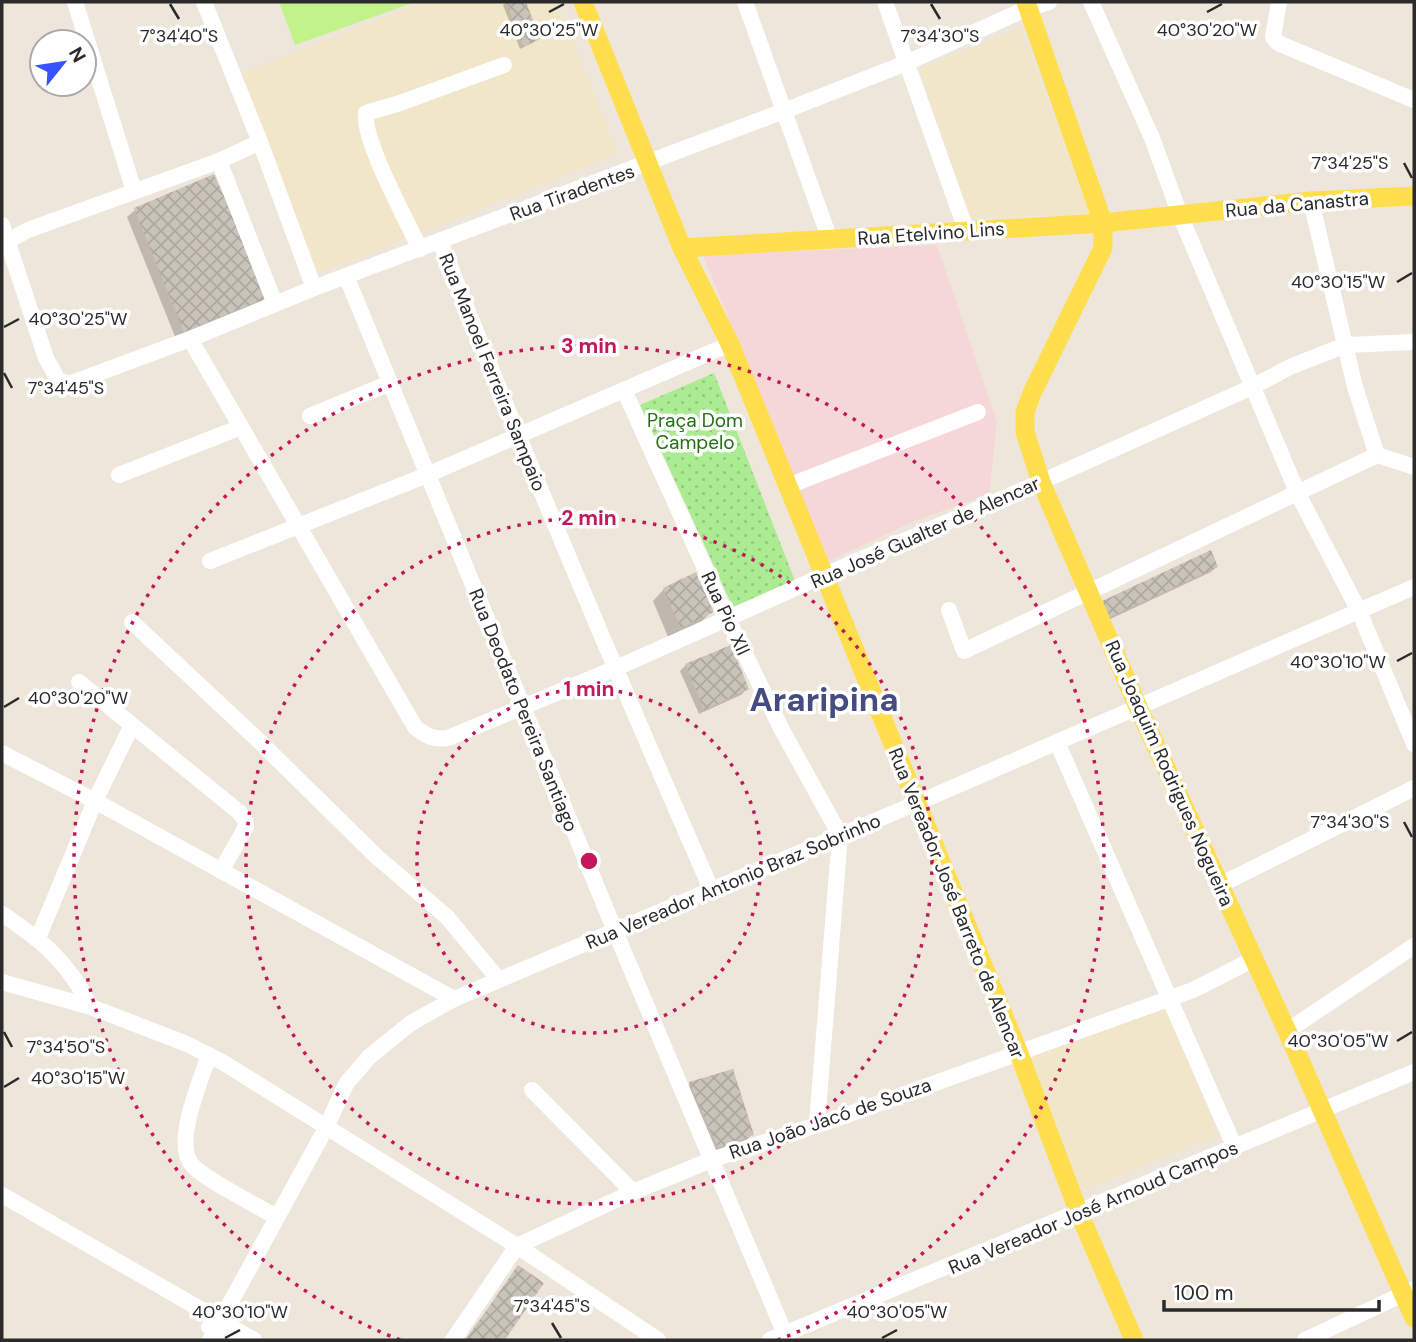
<svg xmlns="http://www.w3.org/2000/svg" width="1416" height="1342" viewBox="0 0 1416 1342" font-family="'DM Sans',sans-serif">
<defs>
<pattern id="park-dots" width="8" height="8" patternUnits="userSpaceOnUse" patternTransform="scale(1.75)"><rect width="8" height="8" fill="#abeb91"/><path d="M2 2h.1M6 6h.1" fill="none" stroke="#93ca7d" stroke-width="1.8" stroke-linecap="round"/></pattern>
<pattern id="building-cross-hatch" width="8" height="8" patternUnits="userSpaceOnUse" patternTransform="scale(1.75)"><rect width="8" height="8" fill="#c9c3ba"/><path d="M0 0l8 8M0 8l8-8" fill="none" stroke="#ada8a0"/></pattern>
</defs>
<rect width="100%" height="100%" fill="#eee6da"/>
<g fill="#f1e6c8">
<polygon points="423,2 557,2 618,154 318,273 239,74"/>
<polygon points="1020,28 1090,215 971,217 919,69"/>
<polygon points="1165,1009 1218,1135 1083,1190 1030,1056"/>
</g>
<polygon fill="#f6d7d7" points="937,245 997,422 989,494 912,522 827,562 703,255"/>
<polygon fill="url(#park-dots)" points="714,373 795,581 733,607 640,405"/>
<polygon fill="#c2f38b" points="279,2 415,2 295,45"/>
<g fill="#0003">
<polygon points="506,2 524,2 538,39 534,42 520,49 503,5"/>
<polygon points="135,210 267,297 259,305 176,339 127,217"/>
<polygon points="1216,567 1211,572 1104,622 1097,608"/>
<polygon points="664,589 712,611 700,623 669,639 653,601"/>
<polygon points="730,647 747,689 741,695 699,714 680,671 686,665"/>
<polygon points="690,1083 752,1134 745,1142 710,1154 683,1091"/>
<polygon points="518,1268 541,1283 503,1340 465,1340"/>
</g>
<g fill="url(#building-cross-hatch)">
<polygon points="506,2 526,2 540,39 523,47"/>
<polygon points="214,174 269,297 184,332 134,208"/>
<polygon points="1211,550 1218,567 1110,617 1102,601"/>
<polygon points="696,572 714,612 681,628 663,588"/>
<polygon points="731,645 749,689 704,710 685,664"/>
<polygon points="733,1069 754,1135 718,1148 689,1082"/>
<polygon points="518,1265 544,1283 505,1340 466,1340"/>
</g>
<g fill="none" stroke-linecap="round" stroke-linejoin="round">
<g stroke="#fff" stroke-width="16">
<polyline points="75,2 134,191"/>
<polyline points="204,2 260,142 314,288"/>
<polyline points="745,2 830,240"/>
<polyline points="885,2 966,230"/>
<polyline points="1091,2 1152,138 1180,215 1298,494 1359,611 1414,744"/>
<polyline points="1279,2 1273,37 1278,43 1414,100"/>
<polyline points="219,161 275,304"/>
<polyline points="1311,201 1355,387 1377,455"/>
<polyline points="2,225 46,358 58,380 69,384 190,339 314,288 784,111 906,63 1028,8 1049,2"/>
<path d="M 440,241 C 526,459 617,675 711,889"/>
<polyline points="2,244 28,230 219,161 260,142"/>
<path d="M 420,249 C 407,221 362,139 366,113 L 400,103 L 504,65"/>
<polyline points="347,278 615,931 785,1334"/>
<path d="M 190,339 L 415,727 C 426,736 434,740 448,738 L 614,669 L 852,563 L 1041,482 L 1252,387 L 1292,366 L 1346,345 L 1414,342"/>
<polyline points="624,390 728,619 782,730 840,835 817,1123"/>
<polyline points="310,416 390,383"/>
<polyline points="1377,455 1414,467"/>
<polyline points="119,475 241,427"/>
<polyline points="788,486 978,412"/>
<polyline points="210,561 427,475 730,344"/>
<polyline points="949,610 964,651 1377,455"/>
<polyline points="132,622 259,741 376,856 447,917 499,980"/>
<polyline points="79,682 239,812 245,820 246,827 221,871"/>
<polyline points="1057,742 1235,1148"/>
<polyline points="2,753 95,801 454,999"/>
<polyline points="1220,885 1414,788"/>
<path d="M 2,914 C 44,942 67,961 91,1007"/>
<polyline points="38,938 95,801 131,727"/>
<polyline points="2,982 91,1007 187,1044 224,1063 517,1246 658,1340"/>
<polyline points="1287,1031 1414,946"/>
<path d="M 209,1055 C 201,1080 173,1143 192,1165 C 204,1179 258,1206 276,1217"/>
<polyline points="532,1090 633,1192"/>
<polyline points="2,1195 254,1340"/>
<polyline points="209,1327 231,1340"/>
<polyline points="210,1340 326,1128 346,1084 369,1057 411,1023 454,999 917,803 1414,587"/>
<polyline points="453,1340 517,1246 633,1192 711,1160 841,1117 1193,990 1254,959"/>
<polyline points="770,1340 1414,1072"/>
<polyline points="1305,1340 1414,1289"/>
</g>
<g stroke="#ffde4e" stroke-width="19">
<polyline points="583,2 682,248 730,344 1018,1051 1079,1213 1134,1340"/>
<polyline points="1026,2 1103,223 1103,248 1032,393 1025,412 1025,432 1041,482 1138,707 1287,1031 1414,1318"/>
<polyline points="682,248 1103,223 1311,201 1414,196"/>
</g>
</g>
<path fill="none" stroke="#2a2a2a" stroke-width="2.5" d="M 170,4 L 179,19M 931,4 L 940,19M 549,12 L 564,4M 1207,12 L 1222,4M 1404,163 L 1412,178M 1397,282 L 1412,273M 4,327 L 19,319M 4,373 L 12,388M 1397,661 L 1412,653M 4,707 L 19,698M 1404,822 L 1412,837M 4,1032 L 12,1047M 1397,1041 L 1412,1032M 4,1087 L 19,1078M 552,1323 L 561,1338M 225,1338 L 240,1330M 882,1338 L 897,1330"/>
<g fill="none" stroke="#c2185b" stroke-width="3.5" stroke-dasharray="3.5 7">
<circle cx="589" cy="861" r="172"/>
<circle cx="589" cy="861" r="343"/>
<path d="M400 1340A515 515 0 1 1 778 1340"/>
</g>
<g text-anchor="middle" stroke-width="7" stroke-linejoin="round" paint-order="stroke">
<g font-size="19" fill="#2a2a2a" stroke="#fff">
<text transform="translate(572 192) rotate(-20)" y="7">Rua Tiradentes</text>
<text transform="translate(1297 204) rotate(-5)" y="7">Rua da Canastra</text>
<text transform="translate(931 233) rotate(-4)" y="7">Rua Etelvino Lins</text>
<text transform="translate(493 372) rotate(68)" y="7">Rua Manoel Ferreira Sampaio</text>
<text transform="translate(925 532) rotate(-24)" y="7">Rua José Gualter de Alencar</text>
<text transform="translate(726 613) rotate(65)" y="7">Rua Pio XII</text>
<text transform="translate(524 710) rotate(68)" y="7">Rua Deodato Pereira Santiago</text>
<text transform="translate(1170 773) rotate(66)" y="7">Rua Joaquim Rodrigues Nogueira</text>
<text transform="translate(733 881) rotate(-23)" y="7">Rua Vereador Antonio Braz Sobrinho</text>
<text transform="translate(957 903) rotate(68)" y="7">Rua Vereador José Barreto de Alencar</text>
<text transform="translate(830 1118) rotate(-19)" y="7">Rua João Jacó de Souza</text>
<text transform="translate(1093 1207) rotate(-23)" y="7">Rua Vereador José Arnoud Campos</text>
</g>
<g font-size="19" fill="#216f12" stroke="#fff">
<text x="695" y="427">Praça Dom<tspan x="695" dy="22">Campelo</tspan></text>
</g>
<g font-size="33" font-weight="bold" fill="#454d80" stroke="#fff">
<text x="824" y="711">Araripina</text>
</g>
</g>
<g font-size="18" text-anchor="middle" fill="#2a2a2a" stroke="#fff" stroke-width="7" stroke-linejoin="round" paint-order="stroke">
<text x="549" y="36">40°30'25"W</text>
<text x="1207" y="36">40°30'20"W</text>
<text x="179" y="42">7°34'40"S</text>
<text x="940" y="42">7°34'30"S</text>
<text x="1350" y="169">7°34'25"S</text>
<text x="1338" y="288">40°30'15"W</text>
<text x="78" y="325">40°30'25"W</text>
<text x="66" y="394">7°34'45"S</text>
<text x="1338" y="668">40°30'10"W</text>
<text x="78" y="704">40°30'20"W</text>
<text x="1350" y="828">7°34'30"S</text>
<text x="1338" y="1047">40°30'05"W</text>
<text x="66" y="1053">7°34'50"S</text>
<text x="78" y="1084">40°30'15"W</text>
<text x="552" y="1312">7°34'45"S</text>
<text x="240" y="1318">40°30'10"W</text>
<text x="897" y="1318">40°30'05"W</text>
</g>
<circle cx="589" cy="861" r="10" fill="#c2185b" stroke="#fff" stroke-width="3.5"/>
<g font-size="21" text-anchor="middle" font-weight="bold" fill="#c2185b" stroke="#fff" stroke-width="7" stroke-linejoin="round" paint-order="stroke">
<text x="589" y="353">3 min</text>
<text x="589" y="525">2 min</text>
<text x="589" y="696">1 min</text>
</g>
<rect width="1416" height="1342" fill="none" stroke="#2a2a2a" stroke-width="7"/>
<g transform="translate(63 63) rotate(60)"><circle r="33" fill="#ffffff" stroke="#aaaaaa" stroke-width="2"/>
<path d="M0-5L12 26L0 18L-12 26Z" fill="#3653ff"/>
<text y="-10" font-size="19" font-weight="bold" text-anchor="middle" fill="#2a2a2a">N</text>
</g>
<path d="M1164 1300v10h215v-10" fill="none" stroke="#2a2a2a" stroke-width="3.5"/>
<text x="1174" y="1300" font-size="21" fill="#2a2a2a" stroke="#ffffff" stroke-width="5" paint-order="stroke">100 m</text>
</svg>
